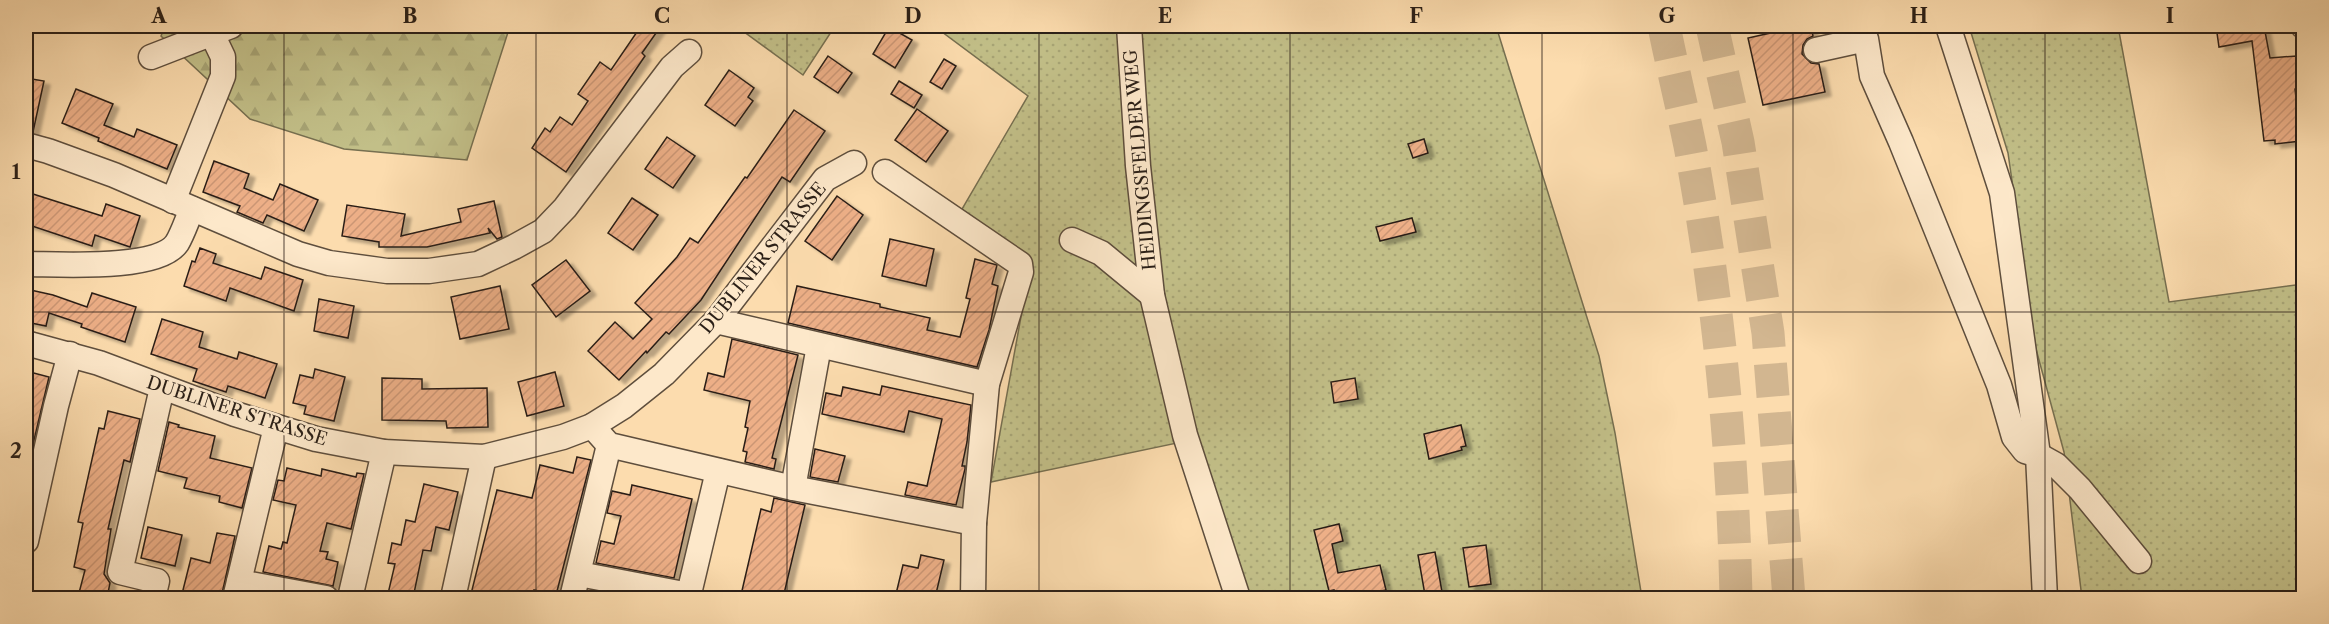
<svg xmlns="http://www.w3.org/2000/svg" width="2329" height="624" viewBox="0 0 2329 624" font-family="'Libre Caslon Text',serif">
<defs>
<pattern id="forest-firs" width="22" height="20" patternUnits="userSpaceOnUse" patternTransform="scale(1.5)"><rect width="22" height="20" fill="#c2bf88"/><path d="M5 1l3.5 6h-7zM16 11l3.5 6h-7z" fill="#a7a475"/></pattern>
<pattern id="garden-dots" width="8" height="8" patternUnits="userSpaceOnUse" patternTransform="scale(1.5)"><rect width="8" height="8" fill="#c2bf88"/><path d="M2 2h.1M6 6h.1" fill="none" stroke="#a7a475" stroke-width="1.8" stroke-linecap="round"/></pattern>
<pattern id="building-hatch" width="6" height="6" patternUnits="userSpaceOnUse" patternTransform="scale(1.5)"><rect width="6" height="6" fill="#edaf87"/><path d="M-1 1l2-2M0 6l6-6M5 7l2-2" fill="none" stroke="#cb9674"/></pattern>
<filter id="shadow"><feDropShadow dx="6" dy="4" stdDeviation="1.5" flood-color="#0004"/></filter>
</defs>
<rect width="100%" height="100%" fill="#fcdcae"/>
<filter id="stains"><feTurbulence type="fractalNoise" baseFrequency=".00333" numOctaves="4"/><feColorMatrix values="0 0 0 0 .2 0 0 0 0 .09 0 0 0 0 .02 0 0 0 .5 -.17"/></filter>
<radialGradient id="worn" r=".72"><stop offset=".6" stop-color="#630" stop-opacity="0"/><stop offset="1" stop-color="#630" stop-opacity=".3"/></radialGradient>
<polygon fill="url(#forest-firs)" stroke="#766f50" stroke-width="1.5" points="165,26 510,26 467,160 344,149 250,119 161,36"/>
<g fill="url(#garden-dots)" stroke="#766f50" stroke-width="1.5">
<polygon points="736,26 835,26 803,75"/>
<polygon points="934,26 1496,26 1599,356 1615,433 1642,598 1247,598 1191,440 991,482 1030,267 962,209 1028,96"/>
<polygon points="1969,26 2118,26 2169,302 2303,284 2303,598 2082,598 2064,452 2036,349 2008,153"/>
</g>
<g fill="url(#building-hatch)" stroke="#2a1f17" stroke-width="1.5" filter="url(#shadow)">
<polygon points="641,26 661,26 642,53 645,56 566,172 532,148 545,128 550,132 560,117 572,125 588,101 578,94 600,62 611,70"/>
<polygon points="1792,26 1811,26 1813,36 1807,39 1803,45 1802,54 1811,63 1819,64 1825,92 1763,105 1748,38 1793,28"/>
<polygon points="2216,26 2264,26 2270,58 2296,56 2299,88 2295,89 2301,141 2275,144 2275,140 2264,141 2252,41 2219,47"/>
<polygon points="889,27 912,40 895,68 873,54"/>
<polygon points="828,56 852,73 838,93 814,77"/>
<polygon points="944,59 956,66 942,89 930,82"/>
<polygon points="729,70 754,88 748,97 753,101 735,126 705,105"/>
<polygon points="26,78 44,81 33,132 26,131"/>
<polygon points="899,81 922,95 914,108 891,94"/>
<polygon points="76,89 113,104 104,125 134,137 137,129 177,145 167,169 98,141 99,138 62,123"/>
<polygon points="917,109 948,131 926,162 895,140"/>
<polygon points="794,110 825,131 790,182 782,177 701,300 669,334 666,332 647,353 646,351 619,380 588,351 615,322 633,339 652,319 635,303 677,257 690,238 698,243 745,177 747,178"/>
<polygon points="667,137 695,156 673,188 645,169"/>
<polygon points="1424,139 1428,153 1413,158 1408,144"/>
<polygon points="214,161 249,174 244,188 273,200 280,184 318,200 304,231 267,215 263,223 237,212 240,206 203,192"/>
<polygon points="33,194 102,216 106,204 140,216 130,247 95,235 92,246 26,224 26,214"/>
<polygon points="837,196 863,215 832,260 805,241"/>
<polygon points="632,198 658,215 633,250 608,233"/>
<polygon points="494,201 502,237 497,239 488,228 490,233 427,247 379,247 379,242 342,236 347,205 405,214 401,236 461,222 458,209"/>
<polygon points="1412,218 1416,232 1380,241 1376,227"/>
<polygon points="890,239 934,249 926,286 882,276"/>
<polygon points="200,248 216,254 213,263 261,279 265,267 303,280 294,311 230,288 226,301 184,286 192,261 195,262"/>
<polygon points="975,259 997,265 992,284 998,286 989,330 977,367 788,323 797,286 880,304 880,307 930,318 927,330 960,337 970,299 966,298"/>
<polygon points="566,260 590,291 556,317 532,285"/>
<polygon points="500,286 509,329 460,339 451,297"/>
<polygon points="26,289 53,295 87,307 92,293 136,307 125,342 81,327 82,324 49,313 46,326 26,322"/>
<polygon points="319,299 354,306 348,338 314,331"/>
<polygon points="162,319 203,332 199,347 237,359 239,352 277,364 265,398 228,386 226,392 193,381 197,369 151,354"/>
<polygon points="732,339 798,355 772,458 776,459 774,469 745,462 747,452 743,451 748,428 745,427 750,401 704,390 708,373 724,377"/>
<polygon points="315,369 345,377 334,421 304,414 306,406 293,403 300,375 313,378"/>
<polygon points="26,371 49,377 29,461 26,460"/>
<polygon points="555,372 564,406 527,416 518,382"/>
<polygon points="382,378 422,379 422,389 487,388 488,427 447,428 446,421 382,420"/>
<polygon points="1355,378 1358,399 1334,403 1331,382"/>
<polygon points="882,386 971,405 967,442 962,466 965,466 965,469 956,505 905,495 908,482 927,486 942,419 909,411 904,432 822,414 826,393 841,396 843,387 880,395"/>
<polygon points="108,411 140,419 130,462 124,460 108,529 111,529 104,574 110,583 107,598 92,598 92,596 79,593 85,570 74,567 83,523 78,522 99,428 104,429"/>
<polygon points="169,422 179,425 178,427 215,436 210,458 252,468 242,508 219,502 220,496 184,488 187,478 158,471"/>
<polygon points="1461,425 1466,446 1461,447 1462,450 1429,459 1424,434"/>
<polygon points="815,449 845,456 838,482 810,477"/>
<polygon points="577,457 591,460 556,595 534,590 533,598 470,598 497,490 532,498 540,465 573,473"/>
<polygon points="287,468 321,476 322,469 356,477 357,473 364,474 351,529 327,523 320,551 328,552 326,559 338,562 333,586 263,572 269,546 281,549 283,542 287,543 296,505 273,500 278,480 284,481"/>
<polygon points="424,484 458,492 449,530 436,527 431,551 423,550 413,598 387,598 395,564 388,563 392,543 401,545 406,520 415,522"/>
<polygon points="632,485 692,499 674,578 596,563 601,541 614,544 621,516 607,513 612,491 630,495"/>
<polygon points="774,498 805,505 783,598 754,598 741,595 761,509 771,512"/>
<polygon points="1339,524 1343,541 1332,544 1338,573 1380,565 1386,590 1370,593 1371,598 1336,598 1334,590 1329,591 1314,530"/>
<polygon points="148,527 182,535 175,566 141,558"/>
<polygon points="217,533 235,536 221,598 181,598 191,558 210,563"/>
<polygon points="1486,545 1491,584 1469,587 1463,548"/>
<polygon points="1435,552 1442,592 1425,595 1418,555"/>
<polygon points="921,555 944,560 935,598 914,598 896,594 903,565 918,568"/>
<polygon points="592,591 619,596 619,598 590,598"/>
</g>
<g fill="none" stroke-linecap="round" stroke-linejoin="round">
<g stroke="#d2b690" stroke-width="33" stroke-dasharray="33 16" stroke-linecap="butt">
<path d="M 1664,26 C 1672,66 1682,106 1690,146 C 1718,295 1733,447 1736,598"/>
<polyline points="1712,26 1738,142 1768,333 1789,598"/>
</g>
<defs>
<g id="minor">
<polyline points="1129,26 1138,166 1152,295 1185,435 1238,598"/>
<polyline points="1948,26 2002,193 2038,455 2045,598"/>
<polyline points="2303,26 2304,26"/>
<polyline points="1816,50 1866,39 1872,76 1901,142 1999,385 2014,437 2025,451 2038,455 2056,465 2080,489 2139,561"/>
<polyline points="151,57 231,26"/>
<polyline points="26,145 48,151 114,175 298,254 329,263 387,271 429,271 478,264 514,247 543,231 565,208 672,67 689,52"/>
<polyline points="885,172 1020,264 1021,272 987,384 974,523 973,598"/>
<polyline points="173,201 223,76 223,57 212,34"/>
<polyline points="1072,240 1101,253 1152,295"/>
<path d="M 26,264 C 58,264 158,271 177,243 C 183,233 187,220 192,209"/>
<polyline points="716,321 987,384"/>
<polyline points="26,343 99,363 235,414 316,439 384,452 484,457 563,437 592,426 624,406 664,374 716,321 825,179 854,163"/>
<polyline points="592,426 609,445 793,488 974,523"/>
<polyline points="793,488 819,346"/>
<polyline points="26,541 56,406 70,354"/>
<polyline points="579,574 689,595"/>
<polyline points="239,582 326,598"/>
<polyline points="153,598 157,581 120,572 162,388"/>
<polyline points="235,598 276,427"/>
<polyline points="350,598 384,452"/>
<polyline points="453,598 484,457"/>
<polyline points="572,598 609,445"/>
<polyline points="688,598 718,471"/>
</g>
</defs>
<use href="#minor" stroke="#5e4e3d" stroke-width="27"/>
<use href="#minor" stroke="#fde8ca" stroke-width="24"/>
</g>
<path fill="none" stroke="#2a1f17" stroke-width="1.5" stroke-opacity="0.55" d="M 284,26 L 284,598M 536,26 L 536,598M 787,26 L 787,598M 1039,26 L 1039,598M 1290,26 L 1290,598M 1542,26 L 1542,598M 1793,26 L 1793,598M 2045,26 L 2045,598M 26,312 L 2304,312"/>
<g text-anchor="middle" stroke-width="5" stroke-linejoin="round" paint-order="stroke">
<g font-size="18" fill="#2a1f17" stroke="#fde8ca">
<text transform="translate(1140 160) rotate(-95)" y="6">HEIDINGSFELDER WEG</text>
<text transform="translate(763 258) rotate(-51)" y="6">DUBLINER STRASSE</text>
<text transform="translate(237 411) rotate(18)" y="6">DUBLINER STRASSE</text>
</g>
</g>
<rect width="2329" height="624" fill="none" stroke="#fcdcae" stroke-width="66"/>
<rect x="33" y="33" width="2263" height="558" fill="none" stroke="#2a1f17" stroke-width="2"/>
<g font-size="20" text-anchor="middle" font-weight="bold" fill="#2a1f17">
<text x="159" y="23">A</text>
<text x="410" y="23">B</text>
<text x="662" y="23">C</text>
<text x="913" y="23">D</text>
<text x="1165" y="23">E</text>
<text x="1416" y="23">F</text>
<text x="1667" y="23">G</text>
<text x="1919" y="23">H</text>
<text x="2170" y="23">I</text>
<text x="16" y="179">1</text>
<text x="16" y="458">2</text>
</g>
<rect width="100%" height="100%" filter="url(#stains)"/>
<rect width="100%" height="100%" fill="url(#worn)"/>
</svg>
